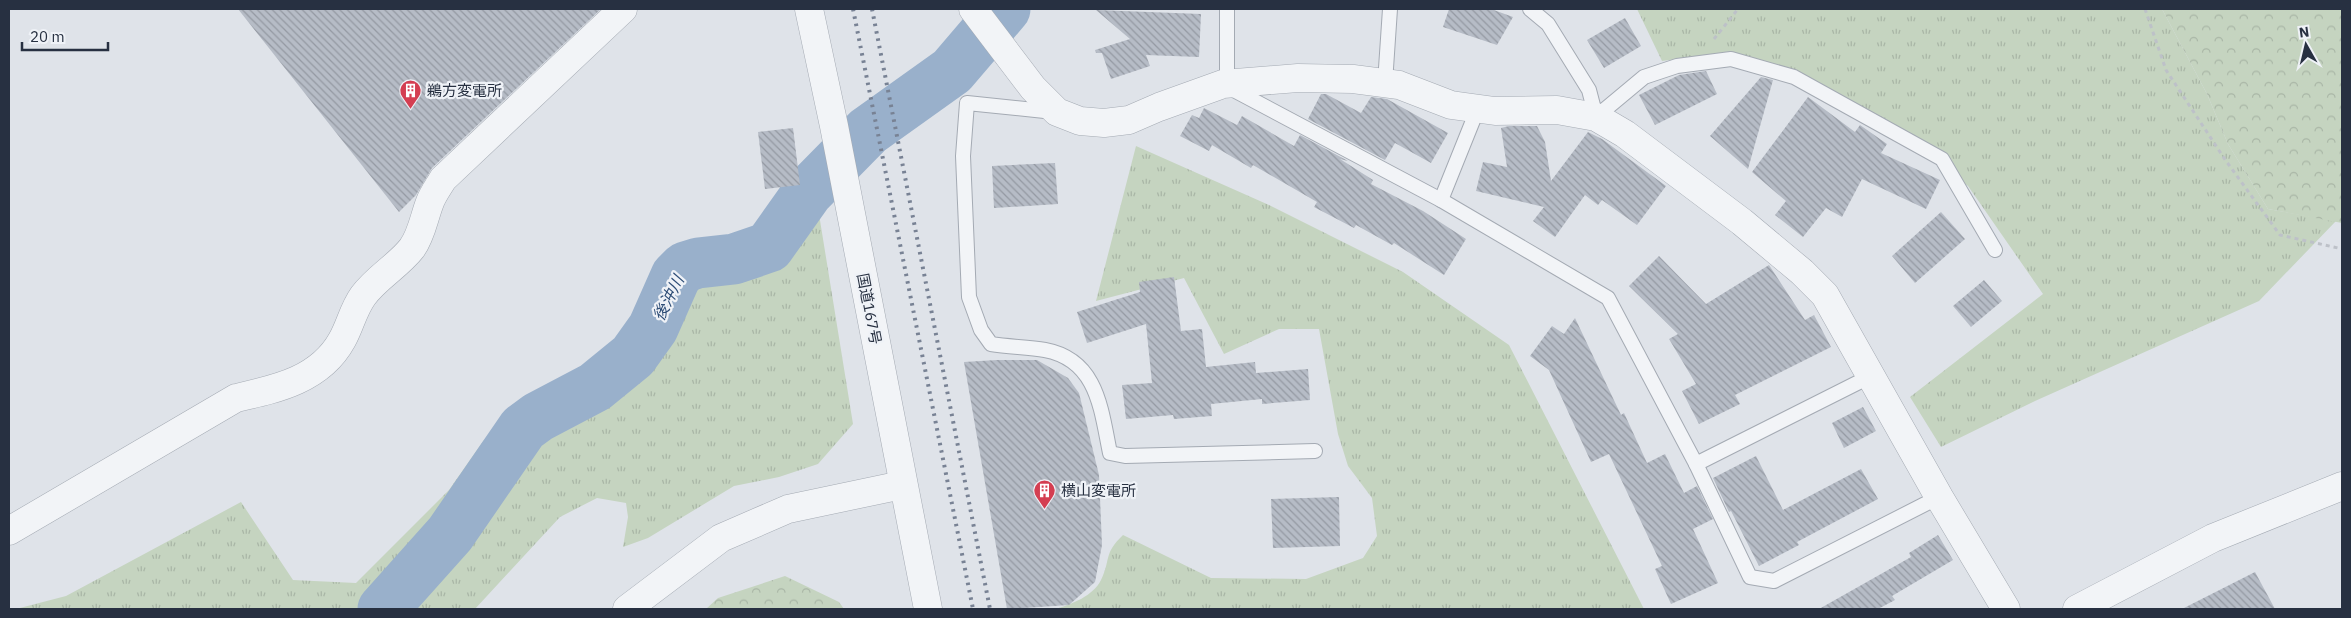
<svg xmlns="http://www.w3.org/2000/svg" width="2351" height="618" viewBox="0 0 2351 618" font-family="'IBM Plex Sans','Noto Sans JP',sans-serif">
<defs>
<pattern id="grass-tufts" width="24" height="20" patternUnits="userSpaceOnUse" patternTransform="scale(1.25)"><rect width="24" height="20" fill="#c5d4c0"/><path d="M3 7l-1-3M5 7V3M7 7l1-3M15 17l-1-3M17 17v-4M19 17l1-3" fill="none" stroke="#a9b6a6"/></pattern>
<pattern id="forest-crowns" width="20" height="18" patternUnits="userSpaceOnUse" patternTransform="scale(1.25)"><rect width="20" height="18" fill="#c5d4c0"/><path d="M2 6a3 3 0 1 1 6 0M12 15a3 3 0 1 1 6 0" fill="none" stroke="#a9b6a6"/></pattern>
<pattern id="building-back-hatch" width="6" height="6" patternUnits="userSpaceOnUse" patternTransform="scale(1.25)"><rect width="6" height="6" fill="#b6bcc6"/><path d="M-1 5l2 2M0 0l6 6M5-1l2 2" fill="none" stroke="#9499a2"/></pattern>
</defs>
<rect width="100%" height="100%" fill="#dfe3e9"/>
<g fill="url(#grass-tufts)">
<polygon points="1637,9 2162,9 2207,94 2228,144 2268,209 2336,221 2259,301 2035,401 1941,447 1910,397 2043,294 1968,186 1858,106 1796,71 1731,52 1662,61"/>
<path d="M 1136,146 L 1269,205 L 1403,272 L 1509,345 L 1644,609 L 1056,609 C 1072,604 1093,596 1101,580 C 1111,560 1103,554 1123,535 L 1211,578 L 1306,579 L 1363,558 L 1377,536 L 1372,498 L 1348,466 L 1338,434 L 1319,329 L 1279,329 L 1224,354 L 1184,278 L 1096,301 Z"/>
<polygon points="818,208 853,424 818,464 779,477 734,486 648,538 623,547 628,517 626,503 597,498 560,517 475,609 16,609 66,596 241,502 293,580 356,583 449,490 484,440 534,404 621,353 648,319 691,285 779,263 801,213"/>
</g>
<g fill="url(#forest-crowns)">
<polygon points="2162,9 2342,9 2342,223 2268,209 2228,144 2207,94"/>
<polygon points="785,576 839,602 844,609 706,609 718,598"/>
</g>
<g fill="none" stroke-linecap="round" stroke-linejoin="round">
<polyline stroke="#99b0cb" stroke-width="51" points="383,609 450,534 523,428 538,417 595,387 633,356 653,328 676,276 685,267 698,263 734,259 769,247 808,192 868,131 952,71 1005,9"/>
</g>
<g fill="url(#building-back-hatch)">
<polygon points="238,9 601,9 432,168 416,195 399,212"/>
<polygon points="1449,9 1491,9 1513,17 1497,45 1443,27"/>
<polygon points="1096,10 1201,14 1199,57 1146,55 1150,66 1111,79 1102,53 1096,53 1095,50 1130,39"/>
<polygon points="1625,18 1641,46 1604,68 1587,40"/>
<polygon points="1706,71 1717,94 1655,125 1639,95 1679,75"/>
<polygon points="1761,77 1773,80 1748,169 1710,136"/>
<polygon points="1321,94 1326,94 1361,113 1371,97 1387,99 1448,133 1431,163 1395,143 1385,160 1308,119"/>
<polygon points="1808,97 1855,132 1860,125 1887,144 1881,153 1940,180 1926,209 1862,179 1842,217 1826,208 1803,237 1775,215 1786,201 1752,172"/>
<polygon points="1204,108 1237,125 1242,116 1294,146 1300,135 1348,161 1340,159 1373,180 1371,184 1423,211 1466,239 1444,275 1394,243 1392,245 1356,225 1354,228 1314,207 1317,202 1253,165 1251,168 1212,145 1209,151 1180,136 1192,115 1199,118"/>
<polygon points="1509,126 1537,126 1545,142 1551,181 1588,132 1602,139 1666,186 1637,225 1602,200 1598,205 1585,195 1555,237 1533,221 1544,207 1476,191 1483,162 1507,167 1501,128"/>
<polygon points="793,128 800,185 765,189 758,132"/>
<polygon points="1055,163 1058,204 994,208 992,166"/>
<polygon points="1941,212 1965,239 1915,283 1892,256"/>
<polygon points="1659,256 1706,304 1769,265 1805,320 1814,315 1831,347 1735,395 1740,404 1699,424 1682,391 1696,384 1669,339 1678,334 1629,286"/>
<polygon points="1174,277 1181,331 1202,329 1206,367 1255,362 1256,373 1308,369 1310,400 1262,404 1262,399 1211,404 1212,416 1174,419 1173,415 1126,419 1122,385 1152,383 1146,324 1087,343 1077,312 1140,292 1139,282"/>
<polygon points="1984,280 2002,301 1971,327 1953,306"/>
<polygon points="1575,318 1621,415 1624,413 1647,463 1665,454 1684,493 1697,486 1713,519 1693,529 1718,583 1671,604 1655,569 1662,566 1609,454 1591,462 1549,370 1530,356 1552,326 1564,334"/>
<polygon points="997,360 1037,360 1068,378 1079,393 1099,475 1102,545 1095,582 1069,605 1007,609 964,362"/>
<polygon points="1863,407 1876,431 1844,448 1832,423"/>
<polygon points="1756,456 1783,510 1861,469 1878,499 1797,542 1799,545 1759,566 1731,511 1729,512 1713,478"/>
<polygon points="1339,497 1340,546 1273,548 1271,499"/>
<polygon points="1938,535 1953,560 1892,596 1895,600 1878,609 1819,609 1911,557 1909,553"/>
<polygon points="2255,572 2275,609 2182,609"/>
</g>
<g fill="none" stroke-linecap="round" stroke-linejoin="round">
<defs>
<g id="service">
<polyline points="1530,9 1548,24 1589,90 1596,117 1644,77 1677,66 1731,59 1794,77 1942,159 1995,250"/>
<polyline points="1227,83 1227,9"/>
<polyline points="1385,83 1390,9"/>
<polyline points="1230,88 1441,200 1608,298 1696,464 1750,577 1774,581 1939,497"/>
<path d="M 1054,112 L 967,103 L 963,156 L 969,297 L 981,330 L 991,344 C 1009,347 1028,347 1045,350 C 1098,360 1101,410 1110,453 L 1125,456 L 1315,451"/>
<polyline points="1441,200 1478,108"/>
<polyline points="1696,464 1871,376"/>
</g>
<g id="minor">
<polyline points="973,9 1033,88 1057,112 1080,121 1104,123 1129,120 1159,107 1223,84 1298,78 1353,79 1399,85 1451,105 1495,111 1557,110 1596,117 1625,134 1742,222 1802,272 1825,295 1939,497 2006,609"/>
<path d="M 9,531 L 236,398 C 276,389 320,380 342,340 C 350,326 353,310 363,296 C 377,277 398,266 412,248 C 422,234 424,217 430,202 C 433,194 439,186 443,179 L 623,9"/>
</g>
<g id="tertiary">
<polyline points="809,9 834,126 928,609"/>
<polyline points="627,609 721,538 788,509 902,485"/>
<polyline points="2077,609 2213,538 2342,486"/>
</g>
</defs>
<use href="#service" stroke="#a4aab3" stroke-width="16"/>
<use href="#minor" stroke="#a4aab3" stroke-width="29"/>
<use href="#tertiary" stroke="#a4aab3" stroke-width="29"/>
<g stroke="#bdc1c8" stroke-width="3" stroke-dasharray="4 4" stroke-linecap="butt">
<polyline points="2145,9 2166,70 2226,161 2280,235 2338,248 2342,248"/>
<polyline points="1714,39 1738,9"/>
</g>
<use href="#service" stroke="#f2f4f7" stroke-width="14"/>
<use href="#minor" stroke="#f2f4f7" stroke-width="28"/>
<use href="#tertiary" stroke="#f2f4f7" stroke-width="28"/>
<g stroke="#788294" stroke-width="4" stroke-dasharray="2.5 5" stroke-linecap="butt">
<polyline points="853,9 973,609"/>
<polyline points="872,9 990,609"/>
</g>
</g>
<defs>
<symbol id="building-pin" viewBox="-11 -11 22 30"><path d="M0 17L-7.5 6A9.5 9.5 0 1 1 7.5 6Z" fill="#d43e51" stroke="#eff2f7"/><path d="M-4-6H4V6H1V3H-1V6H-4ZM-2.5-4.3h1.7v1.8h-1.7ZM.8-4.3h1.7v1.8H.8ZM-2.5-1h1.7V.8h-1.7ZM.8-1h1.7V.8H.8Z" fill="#fff"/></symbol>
</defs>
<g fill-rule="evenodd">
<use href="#building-pin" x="398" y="78" width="25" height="34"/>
<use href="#building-pin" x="1032" y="478" width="25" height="34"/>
</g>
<g text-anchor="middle" stroke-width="4.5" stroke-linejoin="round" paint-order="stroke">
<g font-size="15" fill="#273041" stroke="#eff2f7" text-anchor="start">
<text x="427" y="96">鵜方変電所</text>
<text x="1061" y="496">横山変電所</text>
</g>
<g font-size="15" fill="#273041" stroke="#eff2f7">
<text transform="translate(869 309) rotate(79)" y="5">国道167号</text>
</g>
<g font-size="16" font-style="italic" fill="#2f4e77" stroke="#eff2f7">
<text transform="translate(668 298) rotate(-63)" y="6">後沖川</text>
</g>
</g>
<rect width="2351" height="618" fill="none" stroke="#273041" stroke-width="20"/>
<g transform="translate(2306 45) rotate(352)" stroke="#eff2f7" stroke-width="4" paint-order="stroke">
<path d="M0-4L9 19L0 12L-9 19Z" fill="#273041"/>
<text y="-8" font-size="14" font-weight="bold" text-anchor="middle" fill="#273041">N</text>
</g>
<path d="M22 42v8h86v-8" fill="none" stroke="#273041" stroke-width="2.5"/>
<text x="30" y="42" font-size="15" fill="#273041" stroke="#eff2f7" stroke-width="4" paint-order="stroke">20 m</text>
</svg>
